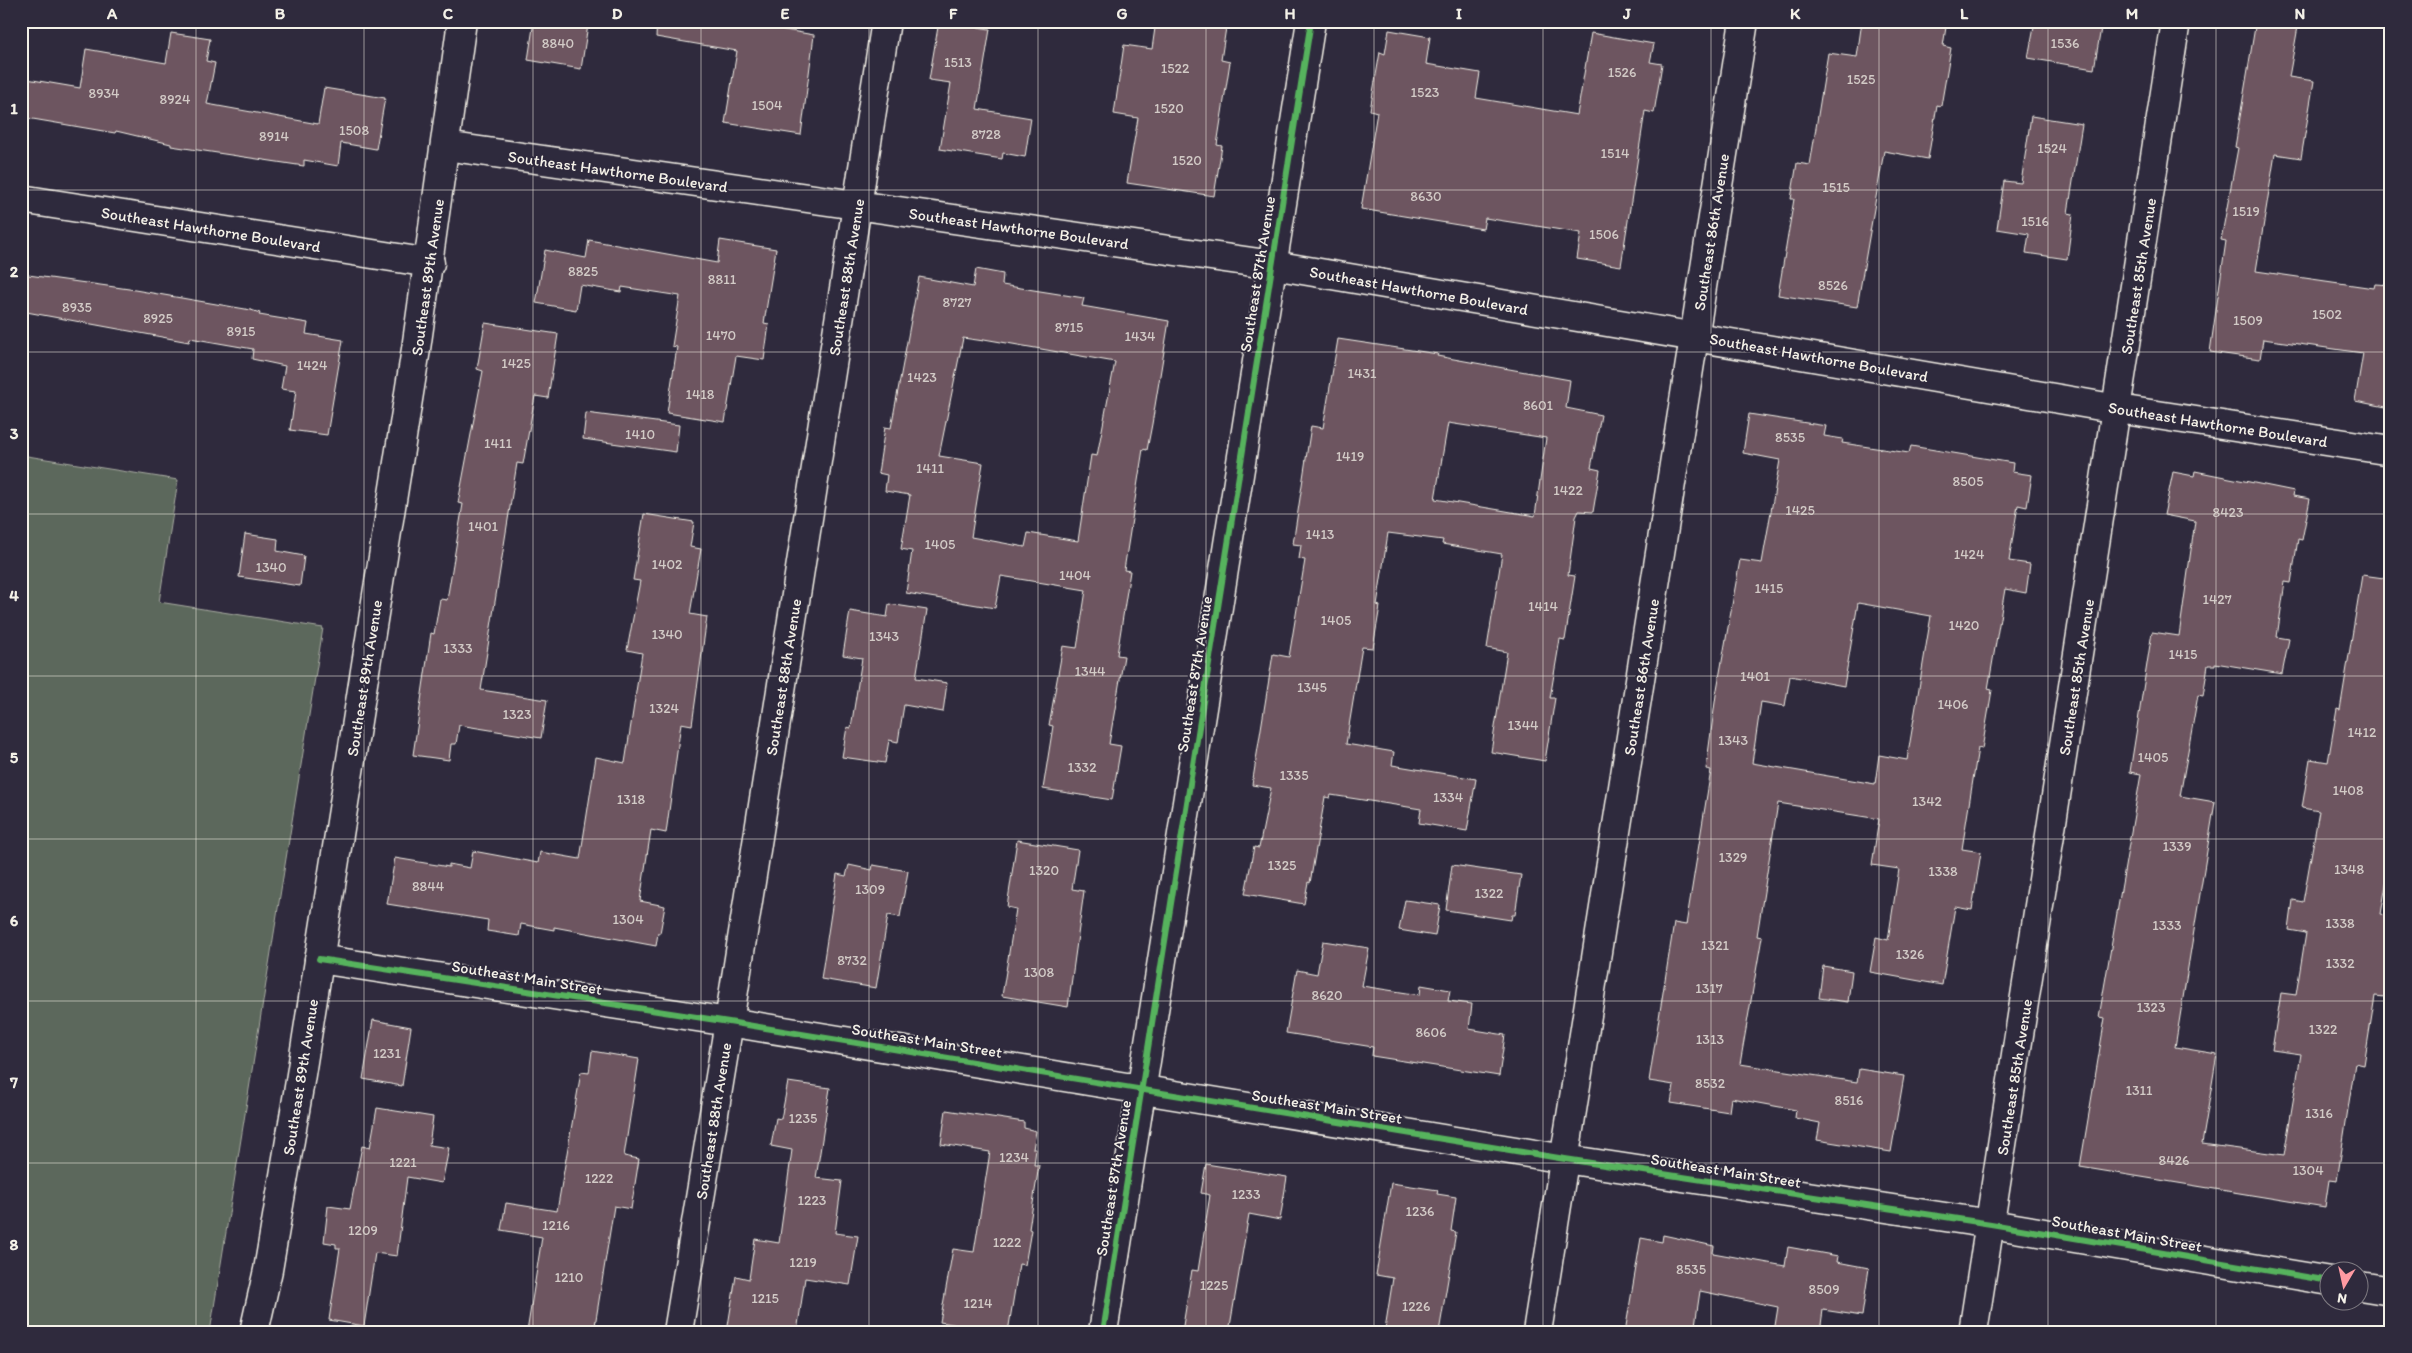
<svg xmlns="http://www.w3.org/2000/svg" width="2412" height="1353" viewBox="0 0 2412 1353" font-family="Itim,sans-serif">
<rect width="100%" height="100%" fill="#2f2a3d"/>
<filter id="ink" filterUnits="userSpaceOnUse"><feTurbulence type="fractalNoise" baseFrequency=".02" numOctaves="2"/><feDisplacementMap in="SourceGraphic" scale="10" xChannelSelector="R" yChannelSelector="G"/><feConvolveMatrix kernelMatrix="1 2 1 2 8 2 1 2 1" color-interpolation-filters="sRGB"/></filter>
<g filter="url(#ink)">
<polygon fill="#5c675b" stroke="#a8aca2" points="21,455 178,480 159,602 323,628 210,1332 21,1332"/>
<g fill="#6d5560" stroke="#f4f1e8" fill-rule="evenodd">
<polygon points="534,21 564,21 588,25 581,69 528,60"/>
<polygon points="657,21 733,21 814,35 801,135 725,123 737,51 656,37"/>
<polygon points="939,21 990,29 977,109 1031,118 1025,157 1003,153 1002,159 940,149 951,83 929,80"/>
<polygon points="1156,21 1227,21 1221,60 1230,62 1217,145 1222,146 1214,196 1127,183 1138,118 1114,114 1124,45 1152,49"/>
<polygon points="1862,21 1947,21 1943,46 1951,48 1941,106 1937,105 1928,159 1884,151 1857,307 1778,295 1794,199 1791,199 1797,163 1810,165 1828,53 1857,57"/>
<polygon points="2035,21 2064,21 2101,28 2094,69 2028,58"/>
<polygon points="2256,21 2299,21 2289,77 2314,81 2301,158 2275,154 2256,271 2374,288 2375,284 2391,285 2391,408 2355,401 2363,353 2263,339 2260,359 2210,352 2226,241 2221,240 2238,148 2235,147"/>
<polygon points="1389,30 1430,37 1426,64 1480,73 1476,98 1577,115 1591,33 1654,44 1650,62 1662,64 1654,113 1645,111 1621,266 1577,259 1581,233 1485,218 1483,229 1361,209 1377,112 1370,110 1380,52 1385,54"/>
<polygon points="171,33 210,39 206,61 215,63 207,104 318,124 324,88 385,98 376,149 341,143 338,166 304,160 304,166 171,146 171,144 116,131 115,133 21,117 21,78 80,88 86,49 166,63"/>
<polygon points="2031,116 2082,124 2068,213 2073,214 2067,259 2026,253 2029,234 1997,229 2004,181 2021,183"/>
<polygon points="589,240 717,263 720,240 776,249 764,323 769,324 764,360 736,356 725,422 667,413 677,347 672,346 680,296 622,287 621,292 580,285 576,310 536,303 545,250 586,258"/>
<path d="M 976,269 L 1003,274 L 1002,285 L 1084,298 L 1082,306 L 1169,321 L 1152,424 L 1147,450 L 1143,449 L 1124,570 L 1130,571 L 1117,655 L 1124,656 L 1109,744 L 1121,746 L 1112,800 L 1043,789 L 1053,726 L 1049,725 L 1063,646 L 1077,648 L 1086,590 L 1001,576 L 995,608 L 906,593 L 912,551 L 901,549 L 910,495 L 885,491 L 887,475 L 878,473 L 885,427 L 891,428 L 919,277 L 973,287 ZM 963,338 L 984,341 L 984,339 L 1115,362 L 1097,456 L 1091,455 L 1078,541 L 1028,533 L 1025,547 L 971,537 L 983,463 L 939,456 Z"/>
<polygon points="21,274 129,289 251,310 260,313 259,315 308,323 306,334 343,340 327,435 290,430 296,391 281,389 285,366 252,359 253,349 190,338 189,342 21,311"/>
<polygon points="485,323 558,334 548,398 535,396 523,464 517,463 481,690 547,700 541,738 459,725 456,744 451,744 449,760 413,755 431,633 434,634 440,599 447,600 463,504 458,503 483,371 477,369"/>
<path d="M 1338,339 L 1438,354 L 1437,356 L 1570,380 L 1566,408 L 1601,415 L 1591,468 L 1600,470 L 1593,512 L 1579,511 L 1576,517 L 1568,575 L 1575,576 L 1565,640 L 1560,639 L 1550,698 L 1555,698 L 1545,761 L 1491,752 L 1507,652 L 1487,648 L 1502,554 L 1442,544 L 1443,540 L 1388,533 L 1377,605 L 1380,606 L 1373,648 L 1362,647 L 1346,744 L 1394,752 L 1392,765 L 1476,779 L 1467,831 L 1419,823 L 1421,809 L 1331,795 L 1330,798 L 1325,797 L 1310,883 L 1308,882 L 1304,904 L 1245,894 L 1254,847 L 1259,848 L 1271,788 L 1252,785 L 1265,704 L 1273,654 L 1289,657 L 1305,560 L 1299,559 L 1301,545 L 1293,544 L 1311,426 L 1323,428 ZM 1448,423 L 1546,438 L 1535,516 L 1435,499 Z"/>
<polygon points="586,413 679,425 676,452 583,439"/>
<path d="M 1749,414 L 1826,426 L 1824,436 L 1843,439 L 1842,443 L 1909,453 L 1911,446 L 2013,463 L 2012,472 L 2032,475 L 2027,507 L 2018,505 L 2009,561 L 2030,564 L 2026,593 L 2005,589 L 1988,689 L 1992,690 L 1982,749 L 1978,748 L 1962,849 L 1981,852 L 1972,910 L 1955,907 L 1942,985 L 1870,972 L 1876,937 L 1888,940 L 1899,869 L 1872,865 L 1879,819 L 1778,803 L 1757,936 L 1762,937 L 1740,1064 L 1857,1082 L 1859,1069 L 1904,1076 L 1891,1152 L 1817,1140 L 1820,1123 L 1795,1118 L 1796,1110 L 1731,1098 L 1729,1112 L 1671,1103 L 1674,1085 L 1649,1081 L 1674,923 L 1686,925 L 1711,770 L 1706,769 L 1716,695 L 1740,560 L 1762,563 L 1780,460 L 1743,453 ZM 1858,603 L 1931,616 L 1907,760 L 1879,755 L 1875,784 L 1752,763 L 1761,702 L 1785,706 L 1790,676 L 1844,686 Z"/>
<polygon points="2195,471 2294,491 2293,496 2310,499 2302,540 2298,539 2291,583 2285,582 2277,637 2289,639 2282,674 2215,663 2215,665 2208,665 2203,696 2198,695 2180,796 2215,802 2175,1047 2217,1054 2202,1144 2284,1155 2301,1054 2272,1050 2281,993 2296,995 2306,933 2289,930 2293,900 2303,902 2319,811 2302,808 2310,759 2328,762 2337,709 2340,710 2362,575 2391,579 2391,855 2381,914 2391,916 2391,961 2385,997 2375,996 2364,1065 2355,1063 2337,1181 2329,1180 2325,1207 2080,1167 2105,1018 2099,1017 2141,774 2130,772 2152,632 2179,636 2195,521 2164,515 2173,472 2194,476"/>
<polygon points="644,514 694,522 690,547 701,549 690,614 707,617 692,725 681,723 666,833 651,830 640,901 665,906 660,933 658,933 656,946 554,927 554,930 521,924 519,936 487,931 488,920 387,904 395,858 449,867 449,864 470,868 473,851 538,863 540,852 580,859 596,757 625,763 642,653 627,650 640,581 633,580"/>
<polygon points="245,534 278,539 277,551 304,556 300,586 239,577"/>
<polygon points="889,604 927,610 916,678 947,683 943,712 904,705 898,742 889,740 885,763 842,757 847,727 851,728 862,658 843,655 850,611 887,617"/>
<polygon points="1017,840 1078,850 1072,889 1084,891 1068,1007 1002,996 1016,909 1007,907"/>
<polygon points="849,865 872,870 873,865 908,871 900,917 888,915 876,988 821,979 837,874 846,876"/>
<polygon points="1452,865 1521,875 1515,915 1512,915 1511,920 1446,910"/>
<polygon points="1405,900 1440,905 1435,936 1399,930"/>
<polygon points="1323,941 1369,948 1362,986 1420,995 1421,985 1450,990 1448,1001 1472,1004 1469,1029 1505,1035 1499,1076 1372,1056 1373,1047 1286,1033 1297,970 1317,974"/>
<polygon points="1823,966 1852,971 1848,1002 1819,998"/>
<polygon points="373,1020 411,1027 402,1086 363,1079"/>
<polygon points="592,1051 639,1059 624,1156 639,1159 631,1209 614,1206 594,1332 527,1332 542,1237 501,1230 506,1203 557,1211 581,1072 589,1073"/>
<polygon points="788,1082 830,1088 816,1178 842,1181 835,1233 858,1236 850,1285 805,1278 797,1332 727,1332 736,1276 749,1279 755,1239 779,1243 792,1150 771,1146 776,1118 781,1119"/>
<polygon points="377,1108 433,1117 429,1145 449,1148 442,1183 407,1177 397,1256 375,1253 364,1326 329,1320 340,1248 336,1248 336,1244 324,1242 328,1206 350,1209 362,1146 370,1148"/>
<polygon points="946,1110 1024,1122 1024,1128 1036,1131 1033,1149 1036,1149 1034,1165 1039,1165 1029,1229 1031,1230 1025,1265 1019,1264 1008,1332 969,1332 970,1327 940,1322 953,1249 974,1252 990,1152 941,1144"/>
<polygon points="1206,1164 1287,1177 1280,1220 1249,1214 1229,1332 1182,1332 1192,1270 1198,1271 1210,1195 1201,1193"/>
<polygon points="1391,1183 1438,1190 1437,1194 1456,1197 1451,1231 1456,1232 1439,1332 1402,1332 1385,1329 1393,1278 1376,1275"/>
<polygon points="1663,1235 1714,1246 1713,1253 1785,1266 1788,1247 1838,1256 1837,1262 1869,1268 1862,1316 1823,1310 1820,1332 1774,1332 1778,1307 1700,1291 1694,1332 1625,1332 1641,1238 1662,1242"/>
</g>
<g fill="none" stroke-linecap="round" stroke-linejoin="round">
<defs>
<g id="minor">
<polyline points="445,146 1273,265 2118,409 2391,451"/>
<polyline points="21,199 430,263"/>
<polyline points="319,959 729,1022 1565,1159 1991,1224 2330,1281"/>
<polyline points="2360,1286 2391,1291"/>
<polyline points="254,1332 268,1270 299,1087 416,349 462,21"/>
<polyline points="678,1332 729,1022 886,21"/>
<polyline points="1103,1332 1311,21"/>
<polyline points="1537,1332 1744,21"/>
<polyline points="1973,1332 2176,21"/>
</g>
</defs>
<use href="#minor" stroke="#f4f1e8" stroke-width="31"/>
<use href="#minor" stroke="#2f2a3d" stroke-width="28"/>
<defs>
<g id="cycleway">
<polyline points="319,959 729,1022 1565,1159 1991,1224 2330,1281"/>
<polyline points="1103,1332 1311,21"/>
</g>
</defs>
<use href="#cycleway" stroke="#2f2a3d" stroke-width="9"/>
<use href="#cycleway" stroke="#56b35d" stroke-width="6"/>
</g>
</g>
<path fill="none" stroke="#f4f1e8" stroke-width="1" stroke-opacity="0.55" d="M 196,21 L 196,1332M 364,21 L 364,1332M 533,21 L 533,1332M 701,21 L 701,1332M 869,21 L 869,1332M 1038,21 L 1038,1332M 1206,21 L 1206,1332M 1374,21 L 1374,1332M 1543,21 L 1543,1332M 1711,21 L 1711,1332M 1879,21 L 1879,1332M 2048,21 L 2048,1332M 2216,21 L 2216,1332M 21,190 L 2391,190M 21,352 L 2391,352M 21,514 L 2391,514M 21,676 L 2391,676M 21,839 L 2391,839M 21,1001 L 2391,1001M 21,1163 L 2391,1163"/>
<g text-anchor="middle" stroke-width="4" stroke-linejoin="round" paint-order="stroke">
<g font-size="14" fill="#d2cac6">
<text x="558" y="48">8840</text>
<text x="2065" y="48">1536</text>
<text x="958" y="67">1513</text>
<text x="1175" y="73">1522</text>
<text x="1622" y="77">1526</text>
<text x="1861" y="84">1525</text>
<text x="1425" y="97">1523</text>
<text x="104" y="98">8934</text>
<text x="175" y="104">8924</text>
<text x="767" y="110">1504</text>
<text x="1169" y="113">1520</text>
<text x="354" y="135">1508</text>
<text x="986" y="139">8728</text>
<text x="274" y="141">8914</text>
<text x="2052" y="153">1524</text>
<text x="1615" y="158">1514</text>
<text x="1187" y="165">1520</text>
<text x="1836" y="192">1515</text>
<text x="1426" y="201">8630</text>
<text x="2246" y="216">1519</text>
<text x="2035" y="226">1516</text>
<text x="1604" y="239">1506</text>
<text x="583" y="276">8825</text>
<text x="722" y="284">8811</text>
<text x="1833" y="290">8526</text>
<text x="957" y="307">8727</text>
<text x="77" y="312">8935</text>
<text x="2327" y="319">1502</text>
<text x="158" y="323">8925</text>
<text x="2248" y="325">1509</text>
<text x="1069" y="332">8715</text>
<text x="241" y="336">8915</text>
<text x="721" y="340">1470</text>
<text x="1140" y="341">1434</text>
<text x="516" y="368">1425</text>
<text x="312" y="370">1424</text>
<text x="1362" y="378">1431</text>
<text x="922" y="382">1423</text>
<text x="700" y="399">1418</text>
<text x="1538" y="410">8601</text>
<text x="640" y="439">1410</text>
<text x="1790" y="442">8535</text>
<text x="498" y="448">1411</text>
<text x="1350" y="461">1419</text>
<text x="930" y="473">1411</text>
<text x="1968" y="486">8505</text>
<text x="1568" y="495">1422</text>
<text x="1800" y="515">1425</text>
<text x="2228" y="517">8423</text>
<text x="483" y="531">1401</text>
<text x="1320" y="539">1413</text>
<text x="940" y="549">1405</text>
<text x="1969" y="559">1424</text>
<text x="667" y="569">1402</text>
<text x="271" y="572">1340</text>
<text x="1075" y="580">1404</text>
<text x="1769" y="593">1415</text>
<text x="2217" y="604">1427</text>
<text x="1543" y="611">1414</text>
<text x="1336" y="625">1405</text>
<text x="1964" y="630">1420</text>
<text x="667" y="639">1340</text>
<text x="884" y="641">1343</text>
<text x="458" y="653">1333</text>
<text x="2183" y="659">1415</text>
<text x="1090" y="676">1344</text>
<text x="1755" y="681">1401</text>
<text x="1312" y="692">1345</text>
<text x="1953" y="709">1406</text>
<text x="664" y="713">1324</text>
<text x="517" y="719">1323</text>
<text x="1523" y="730">1344</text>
<text x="2362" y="737">1412</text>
<text x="1733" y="745">1343</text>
<text x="2153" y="762">1405</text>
<text x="1082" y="772">1332</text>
<text x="1294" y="780">1335</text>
<text x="2348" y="795">1408</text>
<text x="1448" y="802">1334</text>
<text x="631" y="804">1318</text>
<text x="1927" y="806">1342</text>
<text x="2177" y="851">1339</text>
<text x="1733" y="862">1329</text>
<text x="1282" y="870">1325</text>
<text x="2349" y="874">1348</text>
<text x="1044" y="875">1320</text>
<text x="1943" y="876">1338</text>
<text x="428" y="891">8844</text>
<text x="870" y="894">1309</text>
<text x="1489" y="898">1322</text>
<text x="628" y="924">1304</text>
<text x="2340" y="928">1338</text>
<text x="2167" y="930">1333</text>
<text x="1715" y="950">1321</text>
<text x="1910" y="959">1326</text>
<text x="852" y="965">8732</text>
<text x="2340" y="968">1332</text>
<text x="1039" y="977">1308</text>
<text x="1709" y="993">1317</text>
<text x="1327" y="1000">8620</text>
<text x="2151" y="1012">1323</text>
<text x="2323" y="1034">1322</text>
<text x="1431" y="1037">8606</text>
<text x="1710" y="1044">1313</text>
<text x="387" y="1058">1231</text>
<text x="1710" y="1088">8532</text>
<text x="2139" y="1095">1311</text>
<text x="1849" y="1105">8516</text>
<text x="2319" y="1118">1316</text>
<text x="803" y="1123">1235</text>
<text x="1014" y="1162">1234</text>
<text x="2174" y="1165">8426</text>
<text x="403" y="1167">1221</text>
<text x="2308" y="1175">1304</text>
<text x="599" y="1183">1222</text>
<text x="1246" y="1199">1233</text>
<text x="812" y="1205">1223</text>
<text x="1420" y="1216">1236</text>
<text x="556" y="1230">1216</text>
<text x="363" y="1235">1209</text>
<text x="1007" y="1247">1222</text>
<text x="803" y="1267">1219</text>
<text x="1691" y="1274">8535</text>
<text x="569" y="1282">1210</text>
<text x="1214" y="1290">1225</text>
<text x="1824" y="1294">8509</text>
<text x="765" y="1303">1215</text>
<text x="978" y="1308">1214</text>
<text x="1416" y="1311">1226</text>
</g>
<g font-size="16" fill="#f4f1e8" stroke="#2f2a3d">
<text transform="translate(618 171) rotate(8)" y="6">Southeast Hawthorne Boulevard</text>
<text transform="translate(1019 228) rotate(8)" y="6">Southeast Hawthorne Boulevard</text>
<text transform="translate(211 229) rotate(9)" y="6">Southeast Hawthorne Boulevard</text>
<text transform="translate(1711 232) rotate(-81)" y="6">Southeast 86th Avenue</text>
<text transform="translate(1257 274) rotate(-81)" y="6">Southeast 87th Avenue</text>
<text transform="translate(2138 276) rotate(-81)" y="6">Southeast 85th Avenue</text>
<text transform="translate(427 277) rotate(-82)" y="6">Southeast 89th Avenue</text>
<text transform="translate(846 277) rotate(-81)" y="6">Southeast 88th Avenue</text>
<text transform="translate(1419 290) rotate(10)" y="6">Southeast Hawthorne Boulevard</text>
<text transform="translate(1819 357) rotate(10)" y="6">Southeast Hawthorne Boulevard</text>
<text transform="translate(2218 424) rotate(9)" y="6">Southeast Hawthorne Boulevard</text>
<text transform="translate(1194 674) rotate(-81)" y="6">Southeast 87th Avenue</text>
<text transform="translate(783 677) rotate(-81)" y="6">Southeast 88th Avenue</text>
<text transform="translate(1641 677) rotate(-81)" y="6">Southeast 86th Avenue</text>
<text transform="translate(2076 677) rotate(-81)" y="6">Southeast 85th Avenue</text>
<text transform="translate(364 678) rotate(-81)" y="6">Southeast 89th Avenue</text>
<text transform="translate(527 977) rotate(9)" y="6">Southeast Main Street</text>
<text transform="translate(927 1040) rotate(9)" y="6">Southeast Main Street</text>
<text transform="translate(300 1077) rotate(-81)" y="6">Southeast 89th Avenue</text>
<text transform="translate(2014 1077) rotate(-81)" y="6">Southeast 85th Avenue</text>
<text transform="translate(1327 1106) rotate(9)" y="6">Southeast Main Street</text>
<text transform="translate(713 1121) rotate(-81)" y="6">Southeast 88th Avenue</text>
<text transform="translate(1726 1170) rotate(9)" y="6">Southeast Main Street</text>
<text transform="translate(1113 1178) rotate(-81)" y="6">Southeast 87th Avenue</text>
<text transform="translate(2127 1233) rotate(10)" y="6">Southeast Main Street</text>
</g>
</g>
<rect width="2412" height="1353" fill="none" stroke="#2f2a3d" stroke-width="55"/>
<g transform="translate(2344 1286) rotate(189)"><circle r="24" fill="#2f2a3d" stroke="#7e7a81"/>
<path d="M0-4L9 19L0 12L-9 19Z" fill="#ff9aa2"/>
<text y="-8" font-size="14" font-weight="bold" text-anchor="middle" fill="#f4f1e8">N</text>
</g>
<rect x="28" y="28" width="2356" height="1298" fill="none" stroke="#f4f1e8" stroke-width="2"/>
<g font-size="16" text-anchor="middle" font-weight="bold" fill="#f4f1e8">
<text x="112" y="19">A</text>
<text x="280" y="19">B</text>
<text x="448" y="19">C</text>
<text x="617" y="19">D</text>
<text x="785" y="19">E</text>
<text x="953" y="19">F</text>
<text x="1122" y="19">G</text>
<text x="1290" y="19">H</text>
<text x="1459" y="19">I</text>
<text x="1627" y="19">J</text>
<text x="1795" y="19">K</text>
<text x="1964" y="19">L</text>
<text x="2132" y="19">M</text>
<text x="2300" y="19">N</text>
<text x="14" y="114">1</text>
<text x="14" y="277">2</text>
<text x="14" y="439">3</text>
<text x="14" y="601">4</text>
<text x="14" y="763">5</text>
<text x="14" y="926">6</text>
<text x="14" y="1088">7</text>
<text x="14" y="1250">8</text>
</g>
</svg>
